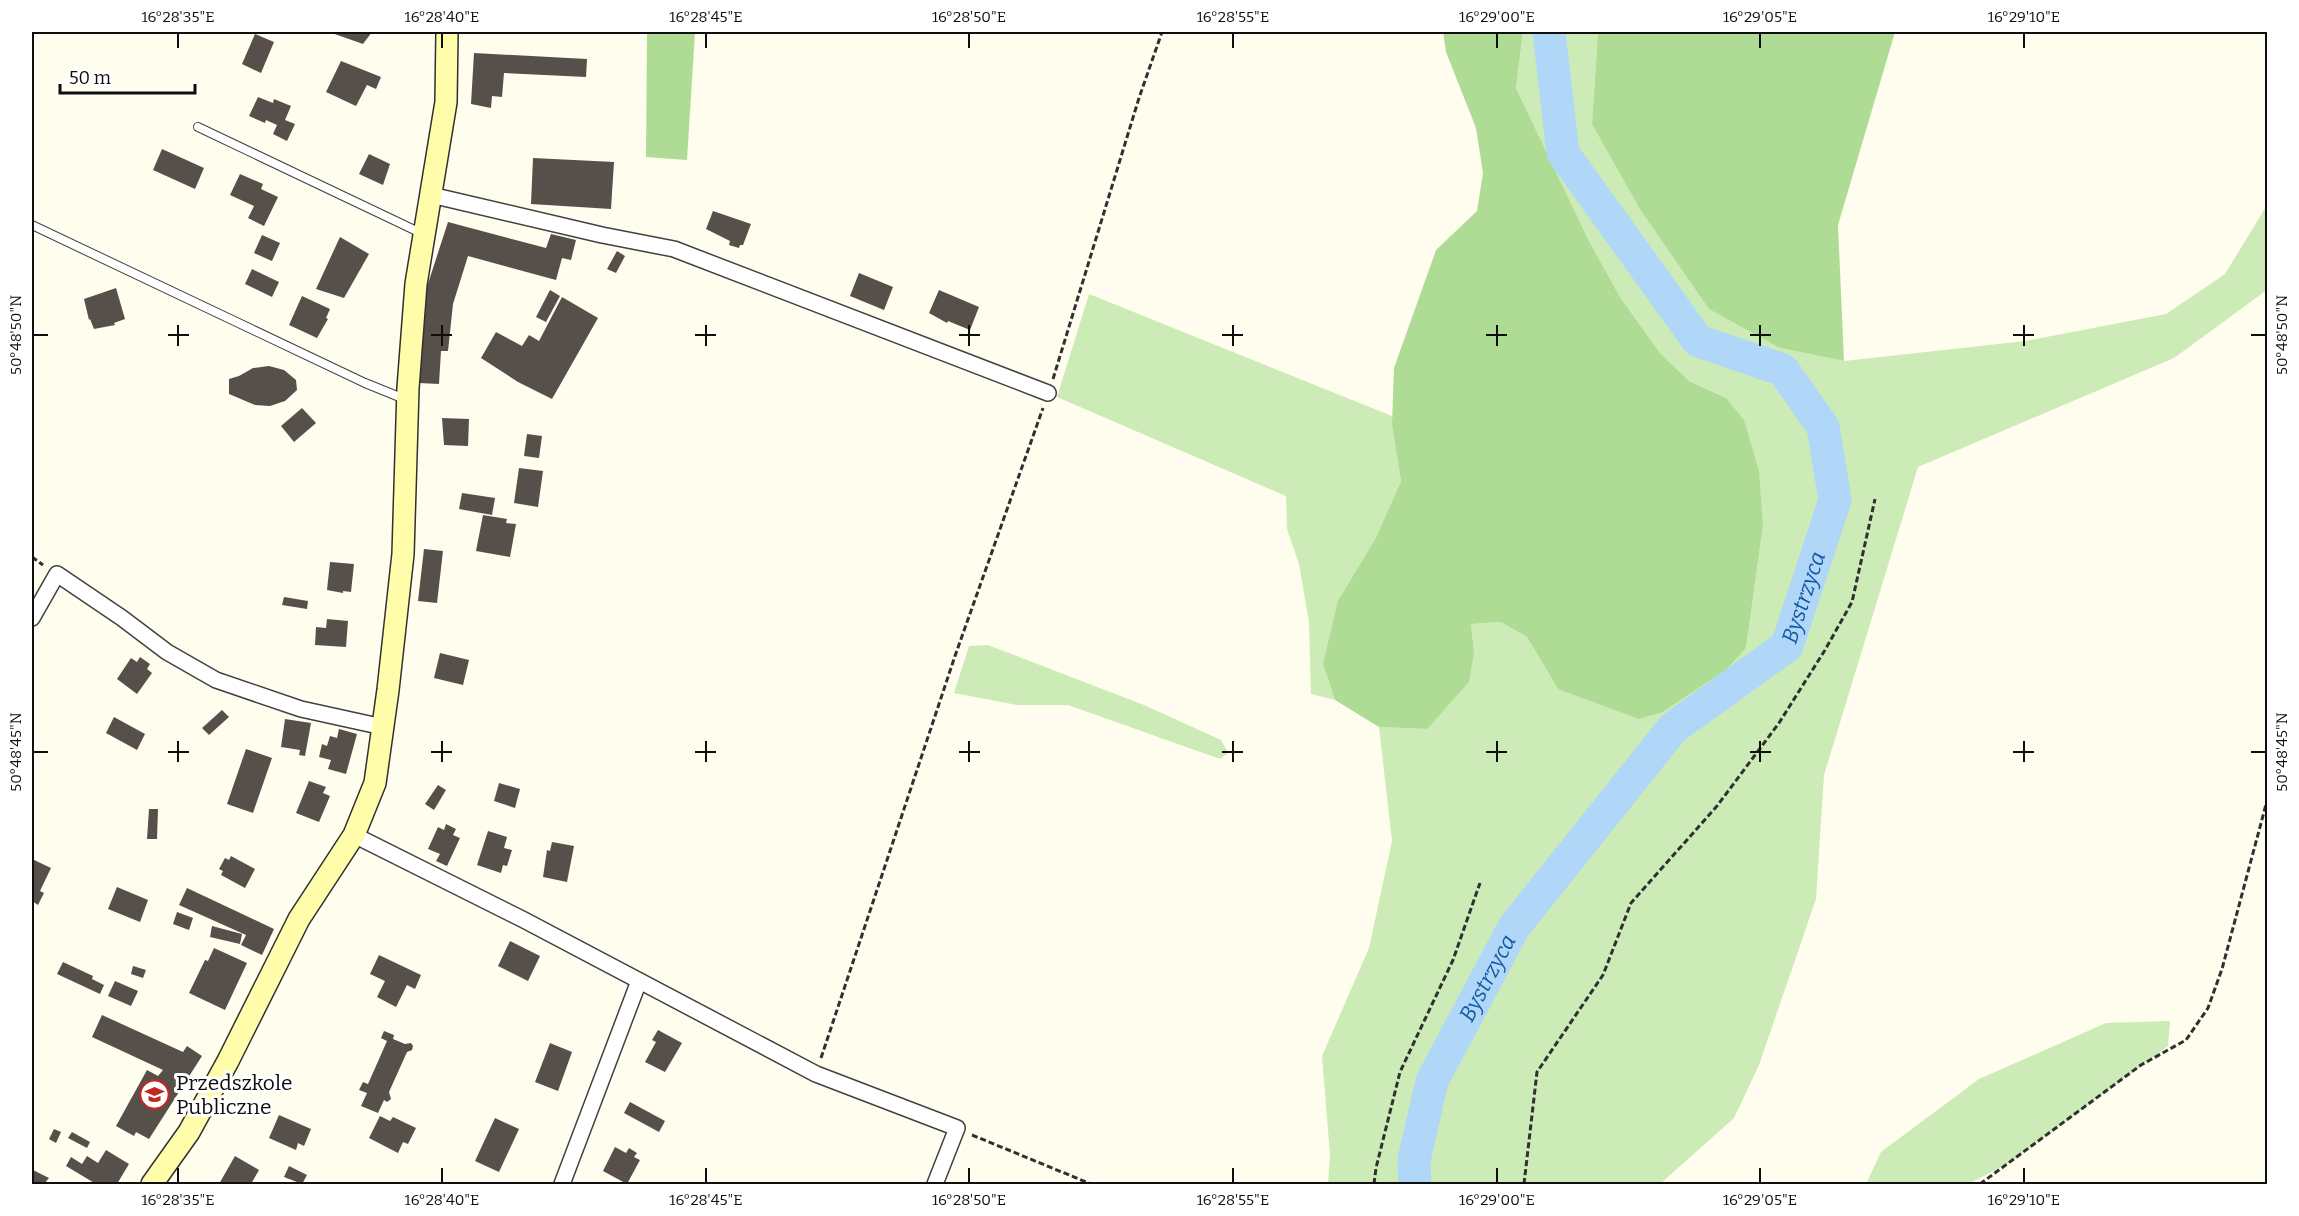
<svg xmlns="http://www.w3.org/2000/svg" width="2299" height="1216" viewBox="0 0 2299 1216" font-family="Bitter,serif">
<rect width="100%" height="100%" fill="#fffdee"/>
<g fill="#cdebb6">
<polygon points="1523,32 1598,32 1592,124 1780,348 1844,361 2025,341 2166,314 2225,274 2267,205 2267,290 2174,358 1918,467 1824,775 1816,899 1759,1065 1734,1118 1660,1184 1328,1184 1330,1155 1322,1056 1369,948 1392,841 1379,727 1427,729 1474,652 1471,624 1501,622 1527,637 1558,689 1663,712 1726,670 1746,648 1763,526 1726,398 1689,381 1660,353 1620,297 1588,239 1516,88"/>
<polygon points="1089,294 1392,416 1401,481 1323,663 1335,700 1311,694 1309,622 1299,564 1287,529 1286,496 1057,397"/>
<polygon points="988,645 1144,705 1221,740 1228,753 1220,759 1068,705 1017,705 954,693 969,646"/>
<polygon points="2170,1021 2168,1046 2011,1162 1968,1184 1866,1184 1881,1152 1979,1079 2106,1023"/>
</g>
<g fill="#afdc95">
<polygon points="647,32 695,32 687,160 646,157"/>
<polygon points="1443,32 1523,32 1516,88 1588,239 1620,297 1660,353 1689,381 1726,398 1744,420 1759,471 1763,526 1746,648 1726,670 1663,712 1639,719 1558,689 1527,637 1501,622 1471,624 1474,652 1469,682 1427,729 1379,727 1335,700 1323,664 1338,601 1376,538 1401,481 1392,424 1394,368 1436,250 1477,211 1483,173 1476,128 1446,52"/>
<polygon points="1598,32 1895,32 1838,225 1844,361 1780,348 1709,309 1640,209 1592,124"/>
</g>
<g fill="none" stroke-linecap="round" stroke-linejoin="round">
<path stroke="#b1d7f8" stroke-width="33" id="s1" d="M 1415,1184 L 1414,1160 L 1432,1081 L 1514,927 L 1673,728 L 1787,646 L 1835,500 L 1823,427 L 1783,370 L 1698,341 L 1563,153 L 1549,32"/>
</g>
<g fill="#57504a">
<polygon points="329,32 372,32 363,44"/>
<polygon points="255,34 274,42 261,73 242,64"/>
<polygon points="474,53 587,59 586,77 504,73 502,97 492,96 491,108 471,104"/>
<polygon points="341,61 381,77 376,89 367,85 356,106 326,92"/>
<polygon points="258,97 273,103 274,99 291,106 285,120 295,124 287,141 273,134 277,125 266,120 265,123 249,116"/>
<polygon points="162,149 204,168 195,189 153,170"/>
<polygon points="369,154 390,164 383,185 359,174"/>
<polygon points="533,158 614,162 611,209 531,204"/>
<polygon points="240,174 263,184 261,189 278,197 264,226 248,218 254,206 230,195"/>
<polygon points="713,211 751,224 743,245 740,245 739,248 729,245 730,241 706,229"/>
<polygon points="448,222 546,248 551,234 576,240 571,260 562,258 556,280 468,256 453,304 448,351 441,351 439,384 419,383 423,299"/>
<polygon points="262,235 280,243 272,261 254,253"/>
<polygon points="340,237 369,254 344,298 316,289"/>
<polygon points="617,251 625,256 616,273 607,269"/>
<polygon points="252,269 279,282 272,297 245,284"/>
<polygon points="859,273 893,287 884,310 850,296"/>
<polygon points="116,288 125,319 114,323 115,325 94,329 90,319 89,320 84,299"/>
<polygon points="550,290 560,296 546,322 536,317"/>
<polygon points="939,290 979,307 970,330 948,321 947,323 929,313"/>
<polygon points="302,296 330,309 326,318 328,319 317,338 289,325"/>
<polygon points="562,297 598,318 552,399 518,382 481,358 496,332 522,346 529,335 539,341"/>
<polygon points="269,366 284,370 296,380 297,390 285,401 270,406 255,405 229,394 229,379 239,376 253,368"/>
<polygon points="302,408 316,423 294,442 281,426"/>
<polygon points="442,418 469,419 468,446 444,445"/>
<polygon points="527,434 542,436 539,458 524,456"/>
<polygon points="519,468 543,471 538,507 514,503"/>
<polygon points="462,493 495,498 492,515 459,509"/>
<polygon points="483,515 507,519 506,523 516,524 510,557 476,551"/>
<polygon points="424,549 443,551 437,603 418,601"/>
<polygon points="330,562 354,564 351,592 343,591 343,593 327,590"/>
<polygon points="284,597 308,601 307,609 282,605"/>
<polygon points="327,619 348,621 346,647 315,645 316,627 326,628"/>
<polygon points="440,653 469,660 463,685 434,678"/>
<polygon points="140,657 150,664 147,669 152,673 137,694 117,679 131,658 137,662"/>
<polygon points="222,710 229,717 209,735 202,728"/>
<polygon points="114,717 145,734 137,750 106,733"/>
<polygon points="285,719 311,723 305,756 299,755 300,750 281,747"/>
<polygon points="339,729 357,734 346,774 328,769 331,760 319,757 322,744 327,746 330,736 337,738"/>
<polygon points="246,749 272,758 253,813 227,804"/>
<polygon points="309,781 326,787 323,793 330,796 319,822 296,813"/>
<polygon points="499,783 520,789 515,808 494,801"/>
<polygon points="438,785 446,790 434,810 425,804"/>
<polygon points="149,809 158,809 157,839 147,839"/>
<polygon points="446,824 456,829 453,835 460,838 447,866 436,861 440,854 428,849 438,827 444,830"/>
<polygon points="488,831 507,837 504,848 512,850 507,866 503,865 501,873 477,865"/>
<polygon points="552,842 574,846 567,882 543,877 547,850 550,851"/>
<polygon points="231,856 255,869 245,888 221,875 223,871 219,869 225,858 229,860"/>
<polygon points="32,859 51,868 40,891 44,893 38,905 32,901"/>
<polygon points="117,887 148,900 140,922 108,909"/>
<polygon points="187,888 274,929 262,955 241,945 246,935 179,905"/>
<polygon points="177,912 193,918 189,930 173,924"/>
<polygon points="212,926 242,934 240,944 210,937"/>
<polygon points="510,941 540,956 528,981 498,966"/>
<polygon points="214,948 247,963 225,1010 189,993 205,960 208,961"/>
<polygon points="379,955 421,975 415,989 407,985 396,1007 377,997 385,981 370,974"/>
<polygon points="63,962 93,976 92,979 104,985 100,994 57,974"/>
<polygon points="133,966 146,970 143,978 131,974"/>
<polygon points="115,981 138,991 131,1006 108,996"/>
<polygon points="102,1015 183,1052 187,1046 202,1056 149,1139 136,1132 134,1136 116,1126 147,1070 158,1076 163,1070 92,1037"/>
<polygon points="658,1030 682,1043 665,1072 645,1062 656,1042 652,1040"/>
<polygon points="384,1031 394,1035 393,1039 405,1044 411,1043 413,1046 412,1050 407,1052 389,1092 391,1099 387,1102 384,1100 378,1113 361,1106 367,1093 359,1090 363,1082 368,1084 387,1041 381,1038"/>
<polygon points="550,1043 572,1052 558,1091 535,1082"/>
<polygon points="630,1102 665,1121 659,1132 624,1113"/>
<polygon points="279,1115 311,1129 304,1146 298,1143 296,1150 269,1138"/>
<polygon points="380,1116 390,1121 393,1117 416,1128 408,1144 403,1142 398,1153 369,1138"/>
<polygon points="495,1118 519,1129 499,1172 475,1161"/>
<polygon points="54,1129 61,1132 56,1143 49,1139"/>
<polygon points="72,1132 90,1142 87,1148 68,1138"/>
<polygon points="615,1147 626,1153 629,1148 637,1153 634,1157 640,1160 627,1184 603,1171"/>
<polygon points="106,1150 129,1164 117,1184 96,1184 66,1166 71,1157 82,1164 87,1156 98,1163"/>
<polygon points="235,1156 259,1170 251,1184 219,1184"/>
<polygon points="289,1166 307,1175 302,1184 284,1177"/>
<polygon points="33,1170 49,1178 44,1184 32,1184"/>
</g>
<g fill="none" stroke-linecap="round" stroke-linejoin="round">
<defs>
<g id="lane">
<polyline points="198,127 423,234"/>
<polyline points="32,225 365,383 407,400"/>
</g>
<g id="street">
<polyline points="431,195 602,235 674,249 1048,393"/>
<polyline points="32,618 57,574 122,618 167,652 216,680 301,709 383,727"/>
<polyline points="354,835 524,920 816,1074 957,1128 935,1184"/>
<polyline points="562,1184 639,981"/>
</g>
<polyline id="secondary" points="152,1184 189,1132 228,1061 299,919 354,835 375,783 388,690 403,554 408,388 416,284 446,102 447,32"/>
</defs>
<use href="#lane" stroke="#414141" stroke-width="10"/>
<use href="#street" stroke="#414141" stroke-width="18"/>
<use href="#secondary" stroke="#303030" stroke-width="24"/>
<g stroke="#303030" stroke-width="3" stroke-dasharray="6 3" stroke-linecap="butt">
<polyline points="1053,379 1139,98 1162,32"/>
<polyline points="32,557 43,565"/>
<polyline points="821,1058 955,656 1043,408"/>
<polyline points="972,1135 1091,1184"/>
<polyline points="1374,1184 1376,1168 1400,1072 1453,960 1480,883"/>
<polyline points="1524,1184 1537,1072 1603,975 1631,903 1717,806 1779,723 1825,650 1852,602 1875,499"/>
<polyline points="1980,1184 2141,1065 2186,1040 2208,1008 2222,969 2268,797"/>
</g>
<use href="#lane" stroke="#fff" stroke-width="8"/>
<use href="#street" stroke="#fff" stroke-width="15"/>
<use href="#secondary" stroke="#fffda9" stroke-width="21"/>
</g>
<path fill="none" stroke="#0e0e0e" stroke-width="2" d="M 178,33 L 178,48M 442,33 L 442,48M 706,33 L 706,48M 969,33 L 969,48M 1233,33 L 1233,48M 1497,33 L 1497,48M 1760,33 L 1760,48M 2024,33 L 2024,48M 178,325 L 178,346M 442,325 L 442,346M 706,325 L 706,346M 969,325 L 969,346M 1233,325 L 1233,346M 1497,325 L 1497,346M 1760,325 L 1760,346M 2024,325 L 2024,346M 33,335 L 48,335M 168,335 L 189,335M 431,335 L 452,335M 695,335 L 716,335M 959,335 L 980,335M 1222,335 L 1243,335M 1486,335 L 1507,335M 1750,335 L 1771,335M 2013,335 L 2034,335M 2251,335 L 2266,335M 178,741 L 178,762M 442,741 L 442,762M 706,741 L 706,762M 969,741 L 969,762M 1233,741 L 1233,762M 1497,741 L 1497,762M 1760,741 L 1760,762M 2024,741 L 2024,762M 33,752 L 48,752M 168,752 L 189,752M 431,752 L 452,752M 695,752 L 716,752M 959,752 L 980,752M 1222,752 L 1243,752M 1486,752 L 1507,752M 1750,752 L 1771,752M 2013,752 L 2034,752M 2251,752 L 2266,752M 178,1168 L 178,1183M 442,1168 L 442,1183M 706,1168 L 706,1183M 969,1168 L 969,1183M 1233,1168 L 1233,1183M 1497,1168 L 1497,1183M 1760,1168 L 1760,1183M 2024,1168 L 2024,1183"/>
<defs>
<symbol id="school-ring" viewBox="-11 -11 22 22"><circle r="9.5" fill="#fff" stroke="#c32720" stroke-width="1.5"/><path d="M0-5L7-2L0 1L-7-2ZM-4 1L0 2.5L4 1V4Q0 6-4 4Z" fill="#c32720"/></symbol>
</defs>
<g fill-rule="evenodd">
<use href="#school-ring" x="138" y="1078" width="33" height="33"/>
</g>
<g text-anchor="middle" stroke-width="6" stroke-linejoin="round" paint-order="stroke">
<g font-size="21" fill="#0e0e0e" stroke="#fff" text-anchor="start">
<text x="176" y="1090">Przedszkole<tspan x="176" dy="24">Publiczne</tspan></text>
</g>
<g font-size="22" font-style="italic" fill="#1258a4" stroke="#fff">
<text dy="8" stroke="none"><textPath href="#s1" startOffset="726">Bystrzyca</textPath></text>
<text dy="8" stroke="none"><textPath href="#s1" startOffset="222">Bystrzyca</textPath></text>
</g>
</g>
<rect width="2299" height="1216" fill="none" stroke="#ffffff" stroke-width="66"/>
<path d="M60 84v9h135v-9" fill="none" stroke="#0e0e0e" stroke-width="3"/>
<text x="69" y="84" font-size="18" fill="#0e0e0e" stroke="#ffffff" stroke-width="4.5" paint-order="stroke">50 m</text>
<rect x="33" y="33" width="2233" height="1150" fill="none" stroke="#0e0e0e" stroke-width="2"/>
<g font-size="15" text-anchor="middle" fill="#0e0e0e">
<text x="178" y="22">16°28'35"E</text>
<text x="442" y="22">16°28'40"E</text>
<text x="706" y="22">16°28'45"E</text>
<text x="969" y="22">16°28'50"E</text>
<text x="1233" y="22">16°28'55"E</text>
<text x="1497" y="22">16°29'00"E</text>
<text x="1760" y="22">16°29'05"E</text>
<text x="2024" y="22">16°29'10"E</text>
<text transform="translate(16 335) rotate(-90)" y="5">50°48'50"N</text>
<text transform="translate(2282 335) rotate(-90)" y="5">50°48'50"N</text>
<text transform="translate(16 752) rotate(-90)" y="5">50°48'45"N</text>
<text transform="translate(2282 752) rotate(-90)" y="5">50°48'45"N</text>
<text x="178" y="1205">16°28'35"E</text>
<text x="442" y="1205">16°28'40"E</text>
<text x="706" y="1205">16°28'45"E</text>
<text x="969" y="1205">16°28'50"E</text>
<text x="1233" y="1205">16°28'55"E</text>
<text x="1497" y="1205">16°29'00"E</text>
<text x="1760" y="1205">16°29'05"E</text>
<text x="2024" y="1205">16°29'10"E</text>
</g>
</svg>
